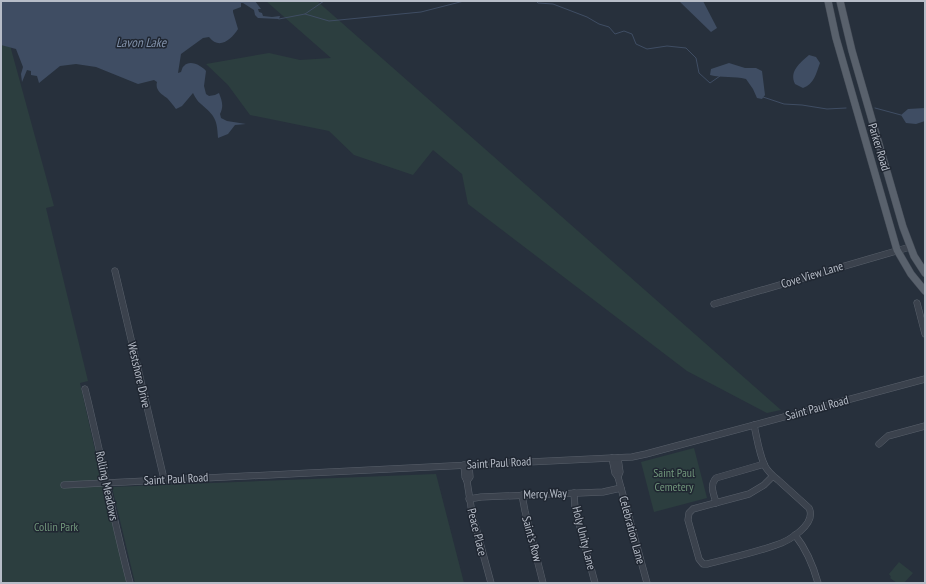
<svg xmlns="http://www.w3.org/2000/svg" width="926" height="584" viewBox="0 0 926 584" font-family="'PT Sans Narrow',sans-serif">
<rect width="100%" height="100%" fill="#27303c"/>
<g fill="#2c3e3f">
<polygon points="266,1 317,1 781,410 767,413 687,371 468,204 462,174 433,150 413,175 354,155 329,131 250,115 228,85 206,64 269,53 300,60 331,58"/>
<polygon points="1,25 5,27 54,206 46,208 88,381 80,383 103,486 127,583 1,583"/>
<polygon points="694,448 707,498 654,512 641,462"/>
<polygon points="436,474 464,583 135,583 112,487"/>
<polygon points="899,562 913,573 904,583 897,583 890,578 891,577 889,574"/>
</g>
<g fill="#3f4d63">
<path d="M 1,1 L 255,1 L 261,9 L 258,9 L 259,12 L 262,13 L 263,16 L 272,17 L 280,16 L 279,19 L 258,18 L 255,15 L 254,10 L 243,3 L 241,3 L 241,7 L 233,10 L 233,12 L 238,29 C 231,40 219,50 209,37 L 203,38 L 181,54 L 178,73 L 181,72 C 182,70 182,67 184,66 C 190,59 202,66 206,71 L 204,86 L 206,94 L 209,96 L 215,95 L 219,93 C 222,101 224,106 220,114 L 221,118 L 227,121 L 246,124 L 235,125 L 228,134 L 218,138 C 217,119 215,116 201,104 C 198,102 195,97 193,93 L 182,106 L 176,109 C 173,105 170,101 167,98 C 161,94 155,90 157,82 L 154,80 L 138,84 L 96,67 L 76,64 L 60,66 L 39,83 L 37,76 L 31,75 L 31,71 L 27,70 L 22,82 L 21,74 L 23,67 L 16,49 L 1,45 Z"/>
<polygon points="679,1 703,1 717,28 711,32"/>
<path d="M 809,55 L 816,57 L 820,63 C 816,74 814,84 803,88 L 795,84 C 789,71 800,63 809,55 Z"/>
<path d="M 729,63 L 745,68 L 756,68 L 762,71 L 765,95 L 762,99 L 757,98 L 753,89 L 746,79 C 734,76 722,78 710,75 L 711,69 Z"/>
<polygon points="925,108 925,121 916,124 906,123 901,115 908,109"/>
</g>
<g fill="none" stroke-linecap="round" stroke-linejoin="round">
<g stroke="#3f4d63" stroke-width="1">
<polyline points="536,1 538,3 553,4 587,17 599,24 609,27 615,34 624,31 632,34 636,44 647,49 667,46 686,48 696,58 699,73 710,83 720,76"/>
<polyline points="305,14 329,21 421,12 464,1"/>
<polyline points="279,19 305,14 324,1"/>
<polyline points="763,97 784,104 802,105 827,109 846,108"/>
<polyline points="875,108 901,115"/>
</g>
<defs>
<g id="minor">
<polyline points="115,271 164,479"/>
<polyline points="917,303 925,334"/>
<polyline points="714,304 910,247"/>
<path d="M 85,389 C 101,453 113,519 130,583"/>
<path d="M 754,425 C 757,438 759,454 765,466 C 768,472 773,476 778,480 L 809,508 C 817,524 789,541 776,545 C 754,553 730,558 707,564 L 703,564 L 699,559 L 688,520 L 689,513 L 693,509 L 749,494 L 764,485 L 773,476"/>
<polyline points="879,444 888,436 925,426"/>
<polyline points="612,458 615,473 618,477 620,472 618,458"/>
<polyline points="464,465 465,477 467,481 470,477 469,465"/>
<polyline points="618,477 647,583"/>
<polyline points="467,481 472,513 491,583"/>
<polyline points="64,485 632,457 646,454 925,379"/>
<polyline points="574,493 575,508 595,583"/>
<polyline points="522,495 525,511 543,583"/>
<polyline points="469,499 481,497 603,492 621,488"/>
<path d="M 716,503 C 714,494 709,486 716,478 L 764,464"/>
<path d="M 795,535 C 807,550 813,565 818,583"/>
</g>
<g id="major">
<polyline points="828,1 836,38 897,250 911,274 925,291"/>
<polyline points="840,1 852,51 903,227 914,256 925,273"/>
</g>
</defs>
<use href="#minor" stroke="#59606b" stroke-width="7"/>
<use href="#major" stroke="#444b56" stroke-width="8"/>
<use href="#minor" stroke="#3b424d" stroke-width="6"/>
<use href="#major" stroke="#59616c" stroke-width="7"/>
</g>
<g text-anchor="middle" stroke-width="3" stroke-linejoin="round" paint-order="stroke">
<g font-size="12" fill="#b7bdc8" stroke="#202732">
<text transform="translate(879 147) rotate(73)" y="4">Parker Road</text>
<text transform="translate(812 275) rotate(-17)" y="4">Cove View Lane</text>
<text transform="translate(139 375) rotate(77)" y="4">Westshore Drive</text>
<text transform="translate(817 408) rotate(-15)" y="4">Saint Paul Road</text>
<text transform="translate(499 463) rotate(-3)" y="4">Saint Paul Road</text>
<text transform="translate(176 479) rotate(-3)" y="4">Saint Paul Road</text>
<text transform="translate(107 486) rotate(78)" y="4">Rolling Meadows</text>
<text transform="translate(545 494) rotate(-2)" y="4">Mercy Way</text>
<text transform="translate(632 530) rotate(75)" y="4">Celebration Lane</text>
<text transform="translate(477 532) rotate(76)" y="4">Peace Place</text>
<text transform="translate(584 538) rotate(76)" y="4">Holy Unity Lane</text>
<text transform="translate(532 539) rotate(75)" y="4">Saint's Row</text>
</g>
<g font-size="12" fill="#71967b" stroke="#202732">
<text x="674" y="477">Saint Paul<tspan x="674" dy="14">Cemetery</tspan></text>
<text x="56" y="531">Collin Park</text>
</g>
<g font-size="13" font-style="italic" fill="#8292ab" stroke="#202732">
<text x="141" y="47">Lavon Lake</text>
</g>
</g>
<rect width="926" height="584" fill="none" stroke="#b7bdc8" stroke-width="4"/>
</svg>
